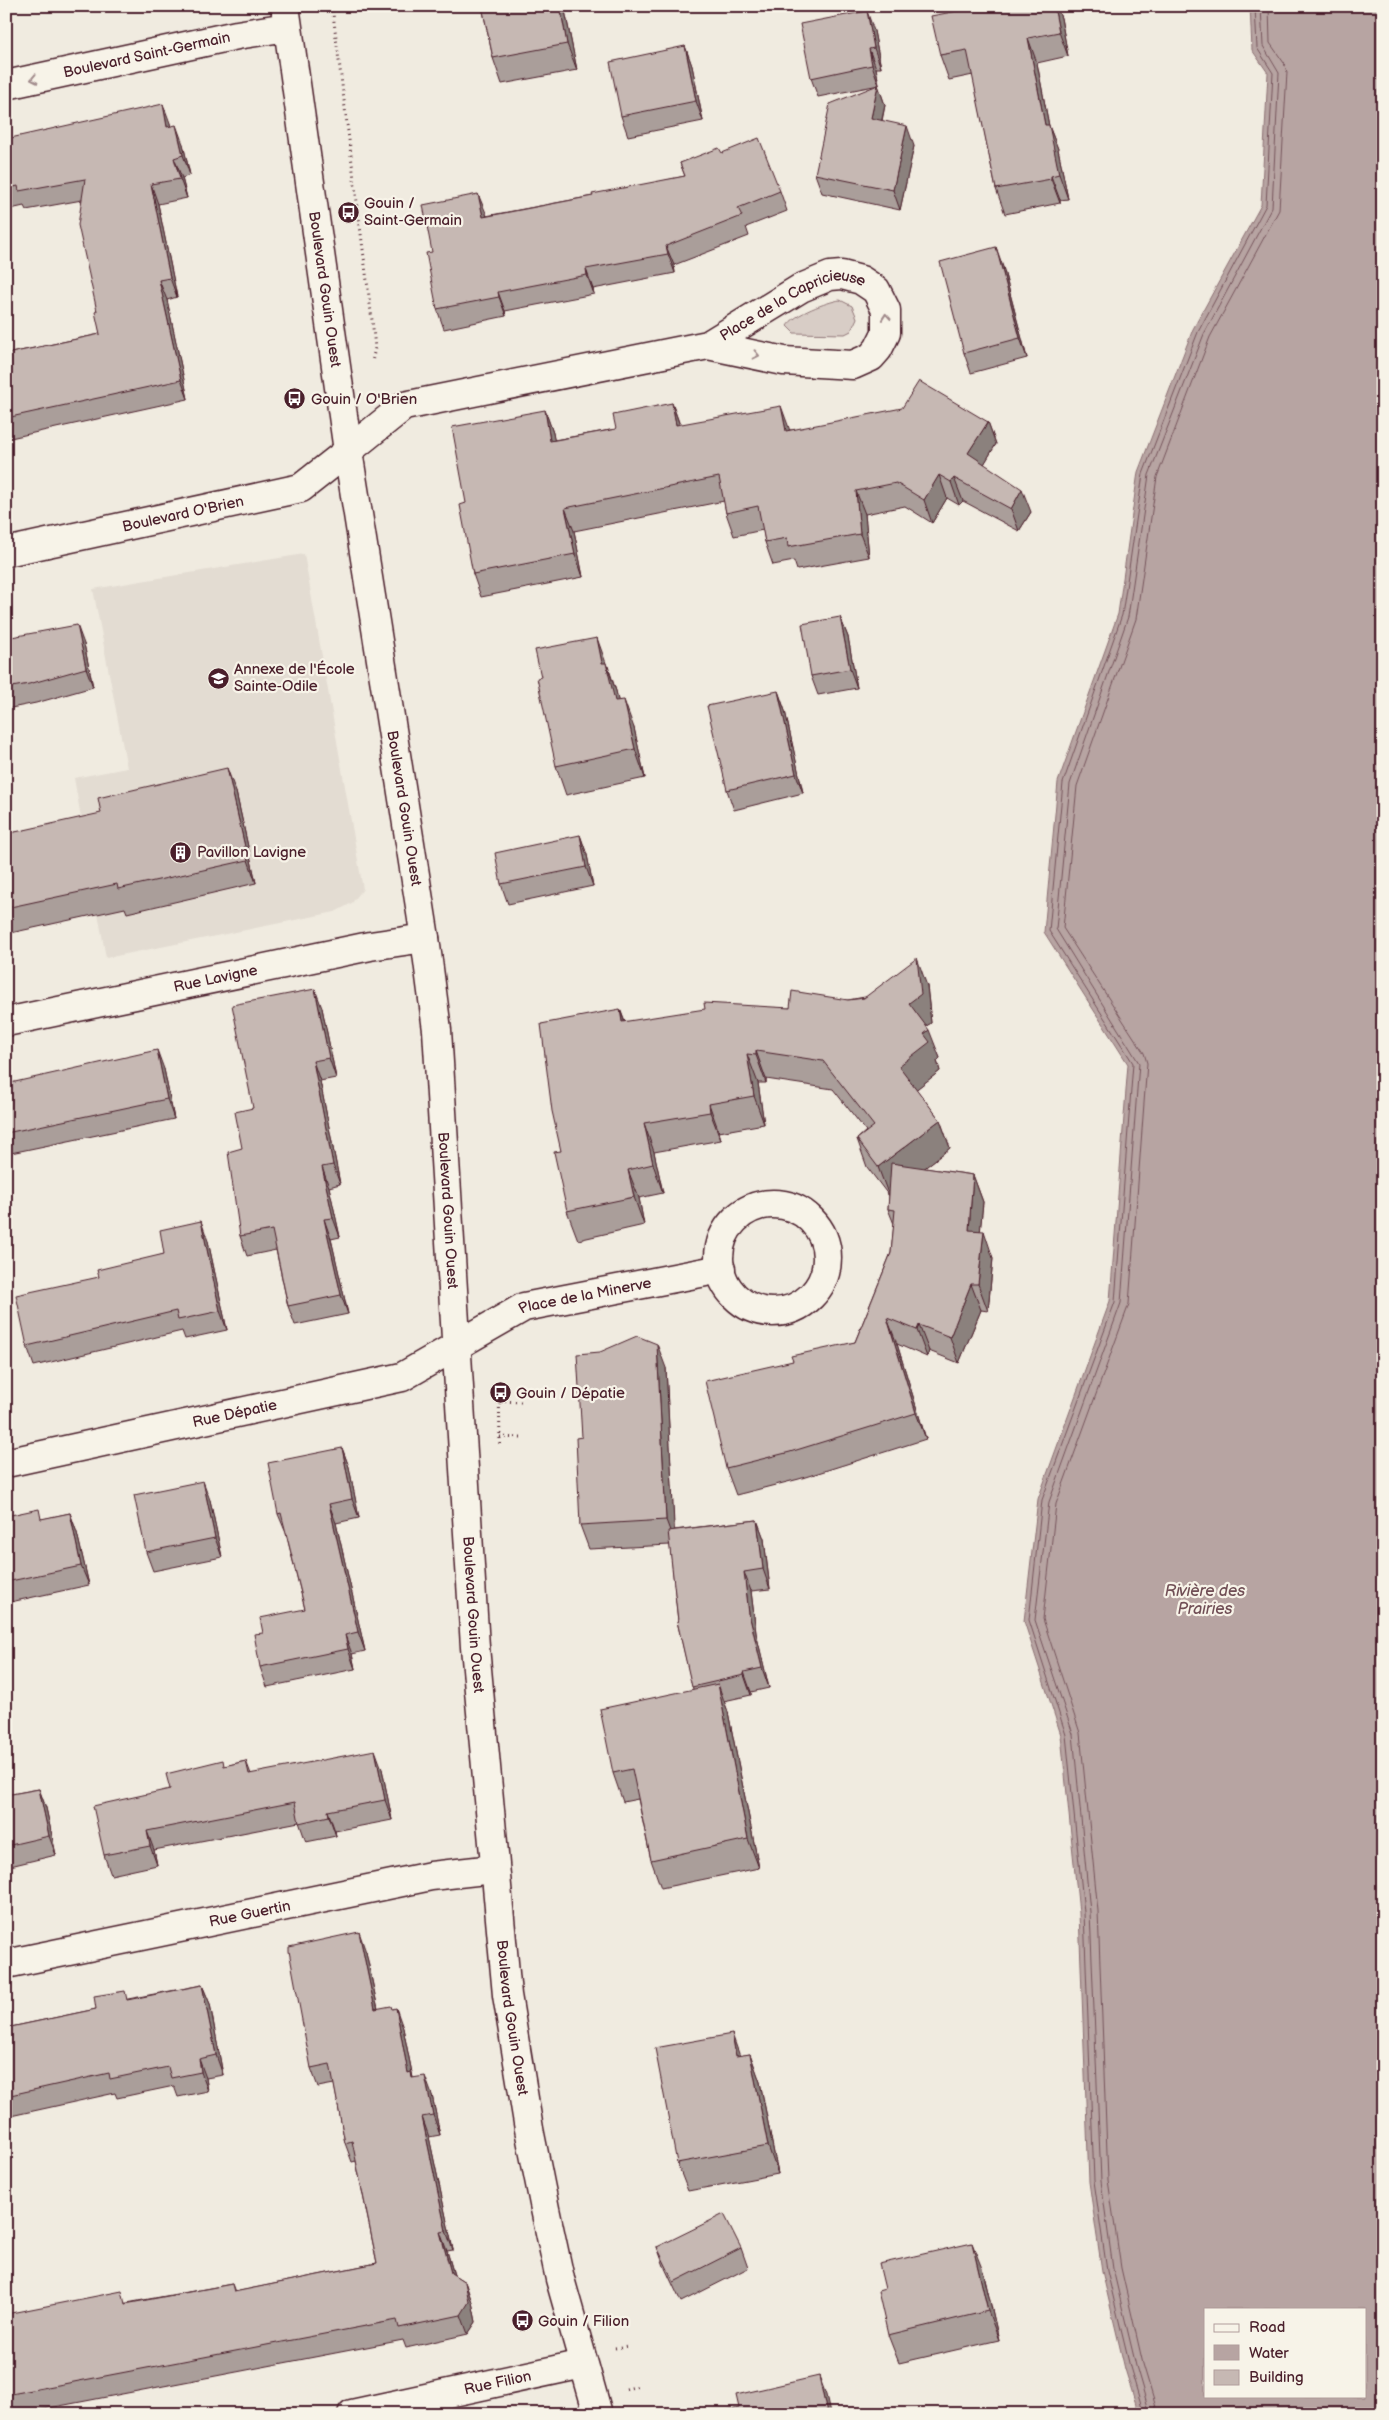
<svg xmlns="http://www.w3.org/2000/svg" width="1389" height="2420" viewBox="0 0 1389 2420" font-family="'Balsamiq Sans',sans-serif">
<rect width="100%" height="100%" fill="#f0ebe0"/>
<filter id="ink" filterUnits="userSpaceOnUse"><feTurbulence type="fractalNoise" baseFrequency=".02" numOctaves="2"/><feDisplacementMap in="SourceGraphic" scale="10" xChannelSelector="R" yChannelSelector="G"/><feConvolveMatrix kernelMatrix="1 2 1 2 8 2 1 2 1" color-interpolation-filters="sRGB"/></filter>
<g filter="url(#ink)">
<polygon fill="#e3dcd2" points="304,554 363,889 352,903 335,912 106,958 74,778 127,768 93,589"/>
<path fill="#d8cdc6" stroke="#917678" d="M 840,300 L 852,306 L 857,318 L 851,331 L 845,334 L 794,333 L 787,326 C 794,314 827,302 840,300 Z"/>
<path fill="#b7a4a2" stroke="#8b6f72" fill-rule="evenodd" d="M 1250,6 L 1383,6 L 1383,2414 L 1139,2414 L 1125,2369 L 1102,2271 L 1089,2182 L 1079,1913 L 1061,1735 L 1024,1621 L 1038,1499 L 1110,1301 L 1128,1064 L 1044,932 L 1058,782 L 1118,614 L 1138,472 L 1193,329 L 1261,205 L 1268,73 L 1252,50 ZM 1205,2309 L 1365,2309 L 1365,2396 L 1205,2396 Z"/>
<g fill="none" stroke-linecap="round" stroke-linejoin="round">
<g stroke="#76545b" stroke-width="1">
<polyline points="1144,2414 1130,2367 1107,2271 1094,2181 1084,1912 1066,1735 1029,1620 1042,1500 1115,1302 1133,1063 1049,931 1063,783 1122,615 1143,474 1198,332 1266,205 1273,73 1257,48 1255,6"/>
<polyline points="1150,2414 1136,2366 1113,2269 1101,2181 1090,1912 1073,1734 1035,1620 1049,1502 1121,1303 1139,1063 1056,929 1070,784 1128,617 1149,475 1204,334 1272,207 1279,73 1263,46 1261,6"/>
<polyline points="1158,2414 1143,2364 1121,2268 1108,2180 1098,1911 1080,1733 1043,1619 1056,1504 1129,1304 1147,1063 1144,1053 1063,928 1077,786 1136,619 1157,477 1210,337 1279,210 1287,72 1284,63 1270,43 1269,6"/>
</g>
<defs>
<g id="street">
<path id="s1" d="M 6,85 L 237,35 L 287,27"/>
<path id="s2" d="M 348,451 L 404,406 L 708,345 L 801,288 L 830,276 L 842,275 L 861,280 L 876,290 L 886,310 L 886,333 L 878,349 L 871,357 L 853,365 L 784,361 L 708,345"/>
<path id="s3" d="M 6,1022 L 370,946 L 425,938"/>
<circle cx="773" cy="1258" r="54"/>
<path id="s4" d="M 6,1463 L 402,1377 L 524,1307 L 721,1269"/>
<path id="s5" d="M 6,1964 L 431,1876 L 494,1869"/>
<path id="s6" d="M 352,2414 L 583,2364"/>
</g>
<g id="secondary">
<path id="s7" d="M 285,6 L 348,451 L 425,938 L 437,1030 L 475,1647 L 507,1995 L 529,2129 L 545,2209 L 560,2279 L 598,2414"/>
<path id="s8" d="M 6,552 L 301,488 L 348,451"/>
</g>
</defs>
<use href="#street" stroke="#4a1f2b" stroke-width="31"/>
<use href="#secondary" stroke="#4a1f2b" stroke-width="31"/>
<g stroke="#4a1f2b" stroke-width="3" stroke-dasharray="1 4" stroke-linecap="butt">
<polyline points="332,6 373,328 375,348 372,362"/>
<polyline points="499,1383 500,1445"/>
<polyline points="500,1401 522,1402"/>
<polyline points="500,1437 521,1438"/>
<polyline points="615,2348 628,2346"/>
<polyline points="626,2389 639,2386"/>
</g>
<use href="#street" stroke="#f7f3e8" stroke-width="28"/>
<use href="#secondary" stroke="#f7f3e8" stroke-width="28"/>
</g>
<g fill="#aa9e9a" stroke="#4a1f2b">
<polygon points="6,6 23,6 6,10"/>
<polygon points="394,6 424,6 397,12"/>
<polygon points="482,6 564,6 577,70 502,84 493,58"/>
<polygon points="984,6 1056,6 1061,18 1068,56 1037,63 1049,126 1058,149 1068,199 1060,200 1060,203 1005,214 996,189 973,75 949,80 940,55"/>
<polygon points="874,31 881,68 876,68 879,85 818,97 811,78"/>
<polygon points="685,46 692,66 703,121 628,136 621,116"/>
<polygon points="878,85 885,105 882,121 914,146 900,210 822,193 815,174"/>
<polygon points="170,123 170,126 183,144 190,175 182,178 187,198 158,204 177,297 167,300 188,399 6,439 6,354 100,334 82,200 26,210 24,206 6,210 6,139"/>
<polygon points="722,153 780,191 787,211 746,227 749,236 674,265 675,273 593,289 594,294 505,311 506,316 444,329 437,309 432,252 486,213 486,216 593,196 685,176 680,163"/>
<polygon points="1003,267 1027,358 971,373 964,353"/>
<polygon points="672,403 680,425 789,430 988,422 996,444 984,464 1031,512 1019,531 963,501 959,505 947,498 932,523 905,506 865,514 869,557 797,570 794,561 773,565 765,542 763,530 734,536 726,513 724,501 574,531 583,577 481,597 473,574 466,503 545,410 553,433 554,440 616,429"/>
<polygon points="840,617 848,637 857,688 818,695 811,676"/>
<polygon points="6,638 84,644 93,687 36,703 6,709"/>
<polygon points="608,666 616,691 618,701 634,728 645,778 566,795 556,766"/>
<polygon points="778,691 785,711 803,793 734,810 727,790"/>
<polygon points="236,792 256,883 127,913 125,908 6,934 6,834"/>
<polygon points="580,835 587,855 593,886 508,904 501,884"/>
<polygon points="927,986 931,1023 926,1026 940,1058 937,1061 940,1071 916,1089 940,1120 950,1148 924,1168 973,1175 983,1202 980,1231 993,1258 988,1311 981,1310 959,1363 929,1351 927,1357 897,1344 926,1439 799,1479 736,1495 726,1468 793,1361 855,1342 891,1253 894,1224 888,1209 889,1196 867,1167 857,1139 866,1131 833,1089 766,1079 766,1083 758,1083 764,1124 719,1132 721,1140 654,1152 663,1193 639,1198 644,1225 578,1240 567,1211 561,1151 620,1009 625,1022 790,1008 848,1000"/>
<polygon points="322,1008 336,1078 320,1081 340,1184 329,1187 340,1237 331,1239 348,1314 295,1325 288,1306 276,1250 247,1256 240,1236 253,1108"/>
<polygon points="164,1069 174,1119 6,1154 6,1084"/>
<polygon points="208,1241 227,1330 185,1339 182,1331 34,1366 27,1346 99,1277 164,1254"/>
<polygon points="666,1368 674,1530 757,1520 764,1539 770,1589 751,1591 756,1633 769,1688 751,1692 751,1695 724,1701 728,1712 759,1868 661,1888 651,1860 638,1799 623,1802 613,1773 693,1689 677,1621 678,1621 670,1545 589,1549 580,1525 582,1437"/>
<polygon points="342,1448 349,1467 359,1518 336,1523 365,1651 352,1654 355,1669 267,1687 260,1667 305,1609 286,1533 278,1514"/>
<polygon points="210,1500 222,1557 153,1571 146,1552"/>
<polygon points="70,1513 77,1533 89,1585 6,1603 6,1516 43,1519"/>
<polygon points="246,1761 251,1774 382,1769 392,1820 335,1831 336,1836 306,1842 299,1822 154,1850 157,1865 111,1875 104,1855 170,1789 225,1766"/>
<polygon points="39,1789 46,1808 56,1855 6,1867 6,1795"/>
<polygon points="366,1952 378,2009 392,2009 403,2028 413,2078 432,2095 440,2135 429,2137 453,2250 447,2251 454,2275 465,2282 472,2302 476,2322 468,2334 406,2348 403,2340 18,2414 6,2414 6,2314 127,2303 232,2284 235,2292 377,2263 356,2161 352,2162 345,2143 334,2084 318,2087 311,2068"/>
<polygon points="202,1985 210,2004 223,2075 206,2078 208,2091 178,2097 174,2086 117,2098 115,2093 6,2117 6,2028 96,2009 128,1999"/>
<polygon points="750,2054 760,2082 778,2174 688,2191 677,2163 740,2056"/>
<polygon points="657,2247 741,2248 748,2268 681,2302 664,2266"/>
<polygon points="983,2271 999,2340 899,2363 888,2335"/>
</g>
<g fill="#8b817d" stroke="#4a1f2b">
<polygon points="560,6 564,6 577,70 567,44"/>
<polygon points="1054,6 1056,6 1061,18 1068,56 1059,32"/>
<polygon points="867,11 874,31 881,68 874,48"/>
<polygon points="1028,38 1037,63 1049,126 1058,149 1068,199 1059,174 1045,125"/>
<polygon points="685,46 692,66 703,121 696,101"/>
<polygon points="869,49 876,68 879,85 872,65"/>
<polygon points="878,85 885,105 878,138 871,118"/>
<polygon points="163,104 170,123 174,146 167,127"/>
<polygon points="176,125 183,144 190,175 183,155"/>
<polygon points="907,126 914,146 900,210 893,190"/>
<polygon points="174,158 182,178 187,198 180,179"/>
<polygon points="1051,176 1060,200 1060,203 1051,179"/>
<polygon points="151,184 158,204 177,297 170,278"/>
<polygon points="478,194 486,213 490,236 483,217"/>
<polygon points="666,246 674,265 675,273 668,254"/>
<polygon points="996,247 1003,267 1027,358 1020,338"/>
<polygon points="586,269 593,289 594,294 587,275"/>
<polygon points="159,280 167,300 188,399 181,380"/>
<polygon points="498,292 505,311 506,316 499,297"/>
<polygon points="672,403 680,426 676,425"/>
<polygon points="781,406 789,428 794,453 786,431"/>
<polygon points="545,410 553,433 559,464 550,441"/>
<polygon points="988,422 996,444 977,476 968,453"/>
<polygon points="939,475 947,498 932,523 924,500"/>
<polygon points="954,478 963,501 959,505 951,482"/>
<polygon points="1022,489 1031,512 1019,531 1011,509"/>
<polygon points="856,491 865,514 869,557 860,534"/>
<polygon points="565,508 574,531 583,577 575,554"/>
<polygon points="840,617 848,637 857,688 850,669"/>
<polygon points="77,625 84,644 93,687 86,668"/>
<polygon points="597,638 616,691 625,730 615,701 602,663"/>
<polygon points="778,691 785,711 803,793 796,774"/>
<polygon points="624,700 634,728 645,778 635,749"/>
<polygon points="227,768 236,792 256,883 248,860"/>
<polygon points="580,835 587,855 593,886 586,867"/>
<polygon points="917,958 927,986 931,1023 919,1031 909,1003"/>
<polygon points="315,989 322,1008 336,1078 329,1058"/>
<polygon points="620,1009 630,1038 622,1022"/>
<polygon points="929,1030 940,1058 937,1061 940,1071 909,1095 899,1066 924,1034"/>
<polygon points="157,1050 164,1069 174,1119 167,1099"/>
<polygon points="756,1051 766,1079 766,1083 756,1055"/>
<polygon points="747,1054 758,1083 764,1124 754,1096"/>
<polygon points="313,1061 320,1081 340,1184 333,1165"/>
<polygon points="709,1104 719,1132 721,1140 710,1112"/>
<polygon points="940,1120 950,1148 889,1196 878,1167"/>
<polygon points="644,1123 654,1152 663,1193 653,1164"/>
<polygon points="322,1167 329,1187 340,1237 333,1218"/>
<polygon points="628,1170 639,1198 644,1225 634,1197"/>
<polygon points="973,1175 983,1202 978,1256 969,1230"/>
<polygon points="324,1219 331,1239 348,1314 341,1295"/>
<polygon points="201,1221 208,1241 227,1330 220,1311"/>
<polygon points="984,1231 993,1258 988,1311 978,1284"/>
<polygon points="971,1284 981,1310 959,1363 950,1337"/>
<polygon points="887,1318 897,1344 926,1439 916,1413"/>
<polygon points="919,1325 929,1351 927,1357 917,1330"/>
<polygon points="657,1344 666,1368 675,1544 666,1520"/>
<polygon points="342,1448 349,1467 359,1518 352,1499"/>
<polygon points="203,1481 210,1500 222,1557 215,1538"/>
<polygon points="329,1504 336,1523 365,1651 358,1632"/>
<polygon points="70,1513 77,1533 89,1585 81,1566"/>
<polygon points="757,1520 764,1539 770,1589 763,1569"/>
<polygon points="744,1572 751,1591 756,1633 769,1688 762,1668 749,1614"/>
<polygon points="345,1635 352,1654 355,1669 348,1649"/>
<polygon points="744,1672 751,1692 751,1695 744,1675"/>
<polygon points="718,1684 728,1712 759,1868 748,1839"/>
<polygon points="375,1750 382,1769 392,1820 385,1800"/>
<polygon points="39,1789 46,1808 56,1855 49,1836"/>
<polygon points="328,1811 335,1831 336,1836 329,1816"/>
<polygon points="147,1831 154,1850 157,1865 150,1846"/>
<polygon points="359,1932 366,1952 382,2029 375,2009"/>
<polygon points="202,1985 210,2004 223,2075 216,2055"/>
<polygon points="396,2008 403,2028 413,2078 408,2073"/>
<polygon points="732,2034 742,2062 736,2056"/>
<polygon points="750,2054 760,2082 778,2174 768,2146"/>
<polygon points="199,2059 206,2078 208,2091 201,2072"/>
<polygon points="425,2076 432,2095 440,2135 433,2115"/>
<polygon points="422,2117 429,2137 453,2250 446,2231"/>
<polygon points="440,2232 447,2251 459,2293 451,2273"/>
<polygon points="972,2243 983,2271 999,2340 988,2311"/>
<polygon points="465,2282 472,2302 476,2322 468,2334 461,2315"/>
<polygon points="819,2376 826,2395 830,2414 827,2414"/>
</g>
<g fill="#c6b8b3" stroke="#4a1f2b">
<polygon points="482,6 560,6 567,44 493,58"/>
<polygon points="984,6 1054,6 1059,32 1028,38 1045,125 1049,125 1059,174 1051,176 1051,179 996,189 967,50 940,55 931,16"/>
<polygon points="867,11 874,48 869,49 872,65 811,78 800,24"/>
<polygon points="685,46 696,101 621,116 610,62"/>
<polygon points="878,85 871,118 907,126 893,190 815,174 830,104"/>
<polygon points="163,104 167,127 176,125 183,155 174,158 180,179 151,184 170,278 159,280 181,380 6,418 6,354 100,334 95,312 97,311 78,225 85,179 19,191 18,186 6,189 6,139"/>
<polygon points="759,138 780,191 738,208 742,216 666,246 668,254 586,269 587,275 498,292 499,297 437,309 426,253 432,252 423,205 478,194 483,217 593,196 592,194 685,176 680,163 719,148 722,153"/>
<polygon points="996,247 1020,338 964,353 940,262"/>
<polygon points="919,381 988,422 968,453 1022,489 1011,509 954,478 951,482 939,475 924,500 896,483 856,491 860,534 788,547 787,538 765,542 758,506 726,513 719,477 565,508 575,554 473,574 460,505 466,503 452,427 545,410 550,441 616,429 613,415 672,403 676,425 781,406 786,431 902,408"/>
<polygon points="840,617 850,669 811,676 802,624"/>
<polygon points="77,625 86,668 29,684 6,688 6,638"/>
<polygon points="597,638 602,663 606,663 615,701 624,700 635,749 556,766 537,678 541,677 535,650"/>
<polygon points="778,691 796,774 727,790 707,706"/>
<polygon points="227,768 248,860 118,889 117,884 6,908 6,834 101,813 98,798"/>
<polygon points="580,835 586,867 501,884 495,853"/>
<polygon points="917,958 921,994 909,1003 929,1030 924,1034 930,1042 899,1066 940,1120 878,1167 857,1139 874,1126 823,1061 756,1051 756,1055 747,1054 754,1096 709,1104 710,1112 644,1123 653,1164 628,1170 634,1197 567,1211 554,1152 561,1151 552,1111 541,1024 620,1009 622,1022 705,1009 704,1003 790,1008 792,991 848,1000 864,998"/>
<polygon points="315,989 329,1058 313,1061 333,1165 322,1167 333,1218 324,1219 341,1295 288,1306 272,1230 240,1236 228,1152 242,1148 235,1112 253,1108 232,1005"/>
<polygon points="157,1050 167,1099 6,1133 6,1084"/>
<polygon points="891,1163 973,1175 969,1230 984,1231 978,1284 971,1284 950,1337 919,1325 917,1330 887,1318 916,1413 790,1452 726,1468 705,1381 793,1361 791,1356 855,1342 891,1253 895,1210 888,1209"/>
<polygon points="201,1221 220,1311 178,1320 176,1311 27,1346 16,1295 99,1277 97,1270 164,1254 160,1230"/>
<polygon points="637,1336 657,1344 666,1520 580,1525 576,1438 582,1437 577,1354 600,1352"/>
<polygon points="342,1448 352,1499 329,1504 358,1632 345,1635 348,1649 260,1667 254,1634 263,1633 260,1618 305,1609 281,1513 278,1514 268,1463"/>
<polygon points="203,1481 215,1538 146,1552 134,1495"/>
<polygon points="39,1509 41,1519 70,1513 81,1566 6,1582 6,1516"/>
<polygon points="757,1520 763,1569 744,1572 749,1614 762,1668 744,1672 744,1675 692,1687 677,1621 678,1621 668,1531"/>
<polygon points="718,1684 748,1839 651,1860 632,1769 613,1773 600,1709"/>
<polygon points="375,1750 385,1800 328,1811 329,1816 299,1823 295,1802 147,1831 150,1846 104,1855 93,1806 170,1789 166,1774 223,1760 224,1766 246,1761 249,1774"/>
<polygon points="39,1789 49,1836 6,1846 6,1795"/>
<polygon points="359,1932 375,2009 391,2006 392,2009 396,2008 408,2073 411,2072 412,2078 425,2076 433,2115 422,2117 446,2231 440,2232 451,2273 465,2282 469,2302 461,2315 399,2328 397,2320 6,2395 6,2314 122,2291 125,2304 232,2284 234,2292 377,2263 352,2141 345,2143 330,2064 311,2068 289,1951 289,1947"/>
<polygon points="202,1985 216,2055 199,2059 201,2072 171,2078 168,2067 110,2079 109,2073 6,2096 6,2028 96,2009 94,1996 125,1991 127,2000"/>
<polygon points="732,2034 736,2056 750,2054 768,2146 677,2163 655,2048"/>
<polygon points="724,2214 741,2248 674,2282 657,2247"/>
<polygon points="972,2243 988,2311 888,2335 878,2291 885,2289 879,2264"/>
<polygon points="819,2376 827,2414 727,2414 726,2411 739,2408 736,2395"/>
</g>
<defs><path id="oneway-chevron" d="M-2-3.5L2.5 0L-2 3.5" fill="none" stroke-width="1.6" stroke-linecap="round" stroke-linejoin="round" transform="scale(1.25)"/></defs>
<g stroke="#a0898a">
<use href="#oneway-chevron" transform="translate(34 79) rotate(168)"/>
<use href="#oneway-chevron" transform="translate(886 317) rotate(-95)"/>
<use href="#oneway-chevron" transform="translate(756 355) rotate(12)"/>
</g>
</g>
<defs>
<symbol id="bus-disc" viewBox="-11 -11 22 22"><circle r="9.5" fill="#4a1f2b" stroke="#f7f3e8"/><path d="M-5-6H5V4H4V6H2V4H-2V6H-4V4H-5ZM-3.5-4V0h7V-4ZM-3.5 1.2v1.5H-2V1.2ZM2 1.2v1.5H3.5V1.2Z" fill="#fff"/></symbol>
<symbol id="school-disc" viewBox="-11 -11 22 22"><circle r="9.5" fill="#4a1f2b" stroke="#f7f3e8"/><path d="M0-5L7-2L0 1L-7-2ZM-4 1L0 2.5L4 1V4Q0 6-4 4Z" fill="#fff"/></symbol>
<symbol id="building-disc" viewBox="-11 -11 22 22"><circle r="9.5" fill="#4a1f2b" stroke="#f7f3e8"/><path d="M-4-6H4V6H1V3H-1V6H-4ZM-2.5-4.3h1.7v1.8h-1.7ZM.8-4.3h1.7v1.8H.8ZM-2.5-1h1.7V.8h-1.7ZM.8-1h1.7V.8H.8Z" fill="#fff"/></symbol>
</defs>
<g fill-rule="evenodd">
<use href="#bus-disc" x="336" y="200" width="25" height="25"/>
<use href="#bus-disc" x="282" y="386" width="25" height="25"/>
<use href="#school-disc" x="206" y="666" width="25" height="25"/>
<use href="#building-disc" x="168" y="840" width="25" height="25"/>
<use href="#bus-disc" x="488" y="1380" width="25" height="25"/>
<use href="#bus-disc" x="510" y="2308" width="25" height="25"/>
</g>
<g text-anchor="middle" stroke-width="4.5" stroke-linejoin="round" paint-order="stroke">
<g font-size="15" fill="#4a1f2b" stroke="#f7f3e8">
<text dy="5" stroke="none"><textPath href="#s1" startOffset="144">Boulevard Saint-Germain</textPath></text>
<text dy="5" stroke="none"><textPath href="#s7" startOffset="286">Boulevard Gouin Ouest</textPath></text>
<text dy="5" stroke="none"><textPath href="#s2" startOffset="478">Place de la Capricieuse</textPath></text>
<text dy="5" stroke="none"><textPath href="#s8" startOffset="181">Boulevard O'Brien</textPath></text>
<text dy="5" stroke="none"><textPath href="#s7" startOffset="811">Boulevard Gouin Ouest</textPath></text>
<text dy="5" stroke="none"><textPath href="#s3" startOffset="214">Rue Lavigne</textPath></text>
<text dy="5" stroke="none"><textPath href="#s7" startOffset="1216">Boulevard Gouin Ouest</textPath></text>
<text dy="5" stroke="none"><textPath href="#s4" startOffset="608">Place de la Minerve</textPath></text>
<text dy="5" stroke="none"><textPath href="#s4" startOffset="234">Rue Dépatie</textPath></text>
<text dy="5" stroke="none"><textPath href="#s7" startOffset="1621">Boulevard Gouin Ouest</textPath></text>
<text dy="5" stroke="none"><textPath href="#s5" startOffset="249">Rue Guertin</textPath></text>
<text dy="5" stroke="none"><textPath href="#s7" startOffset="2026">Boulevard Gouin Ouest</textPath></text>
<text dy="5" stroke="none"><textPath href="#s6" startOffset="149">Rue Filion</textPath></text>
</g>
<g font-size="15" fill="#4a1f2b" stroke="#f7f3e8" text-anchor="start">
<text x="364" y="208">Gouin /<tspan x="364" dy="17">Saint-Germain</tspan></text>
<text x="311" y="404">Gouin / O'Brien</text>
<text x="234" y="674">Annexe de l'École<tspan x="234" dy="17">Sainte-Odile</tspan></text>
<text x="197" y="857">Pavillon Lavigne</text>
<text x="516" y="1398">Gouin / Dépatie</text>
<text x="538" y="2326">Gouin / Filion</text>
</g>
<g font-size="16" font-style="italic" fill="#704e55" stroke="#f7f3e8">
<text x="1205" y="1596">Rivière des<tspan x="1205" dy="18">Prairies</tspan></text>
</g>
</g>
<rect width="1389" height="2420" fill="none" stroke="#f7f3e8" stroke-width="25"/>
<rect x="12" y="12" width="1364" height="2395" fill="none" stroke="#4a1f2b" stroke-width="2" filter="url(#ink)"/>
<rect x="1204" y="2308" width="162" height="90" fill="#f7f3e8" stroke="#b29e9c"/>
<rect x="1214" y="2324" width="25" height="8" fill="#f7f3e8" stroke="#b29e9c"/>
<text x="1249" y="2332" font-size="15" fill="#4a1f2b">Road</text>
<rect x="1214" y="2345" width="25" height="15" fill="#b7a4a2" stroke="#b29e9c"/>
<text x="1249" y="2358" font-size="15" fill="#4a1f2b">Water</text>
<rect x="1214" y="2370" width="25" height="15" fill="#c6b8b3" stroke="#b29e9c"/>
<text x="1249" y="2382" font-size="15" fill="#4a1f2b">Building</text>
</svg>
